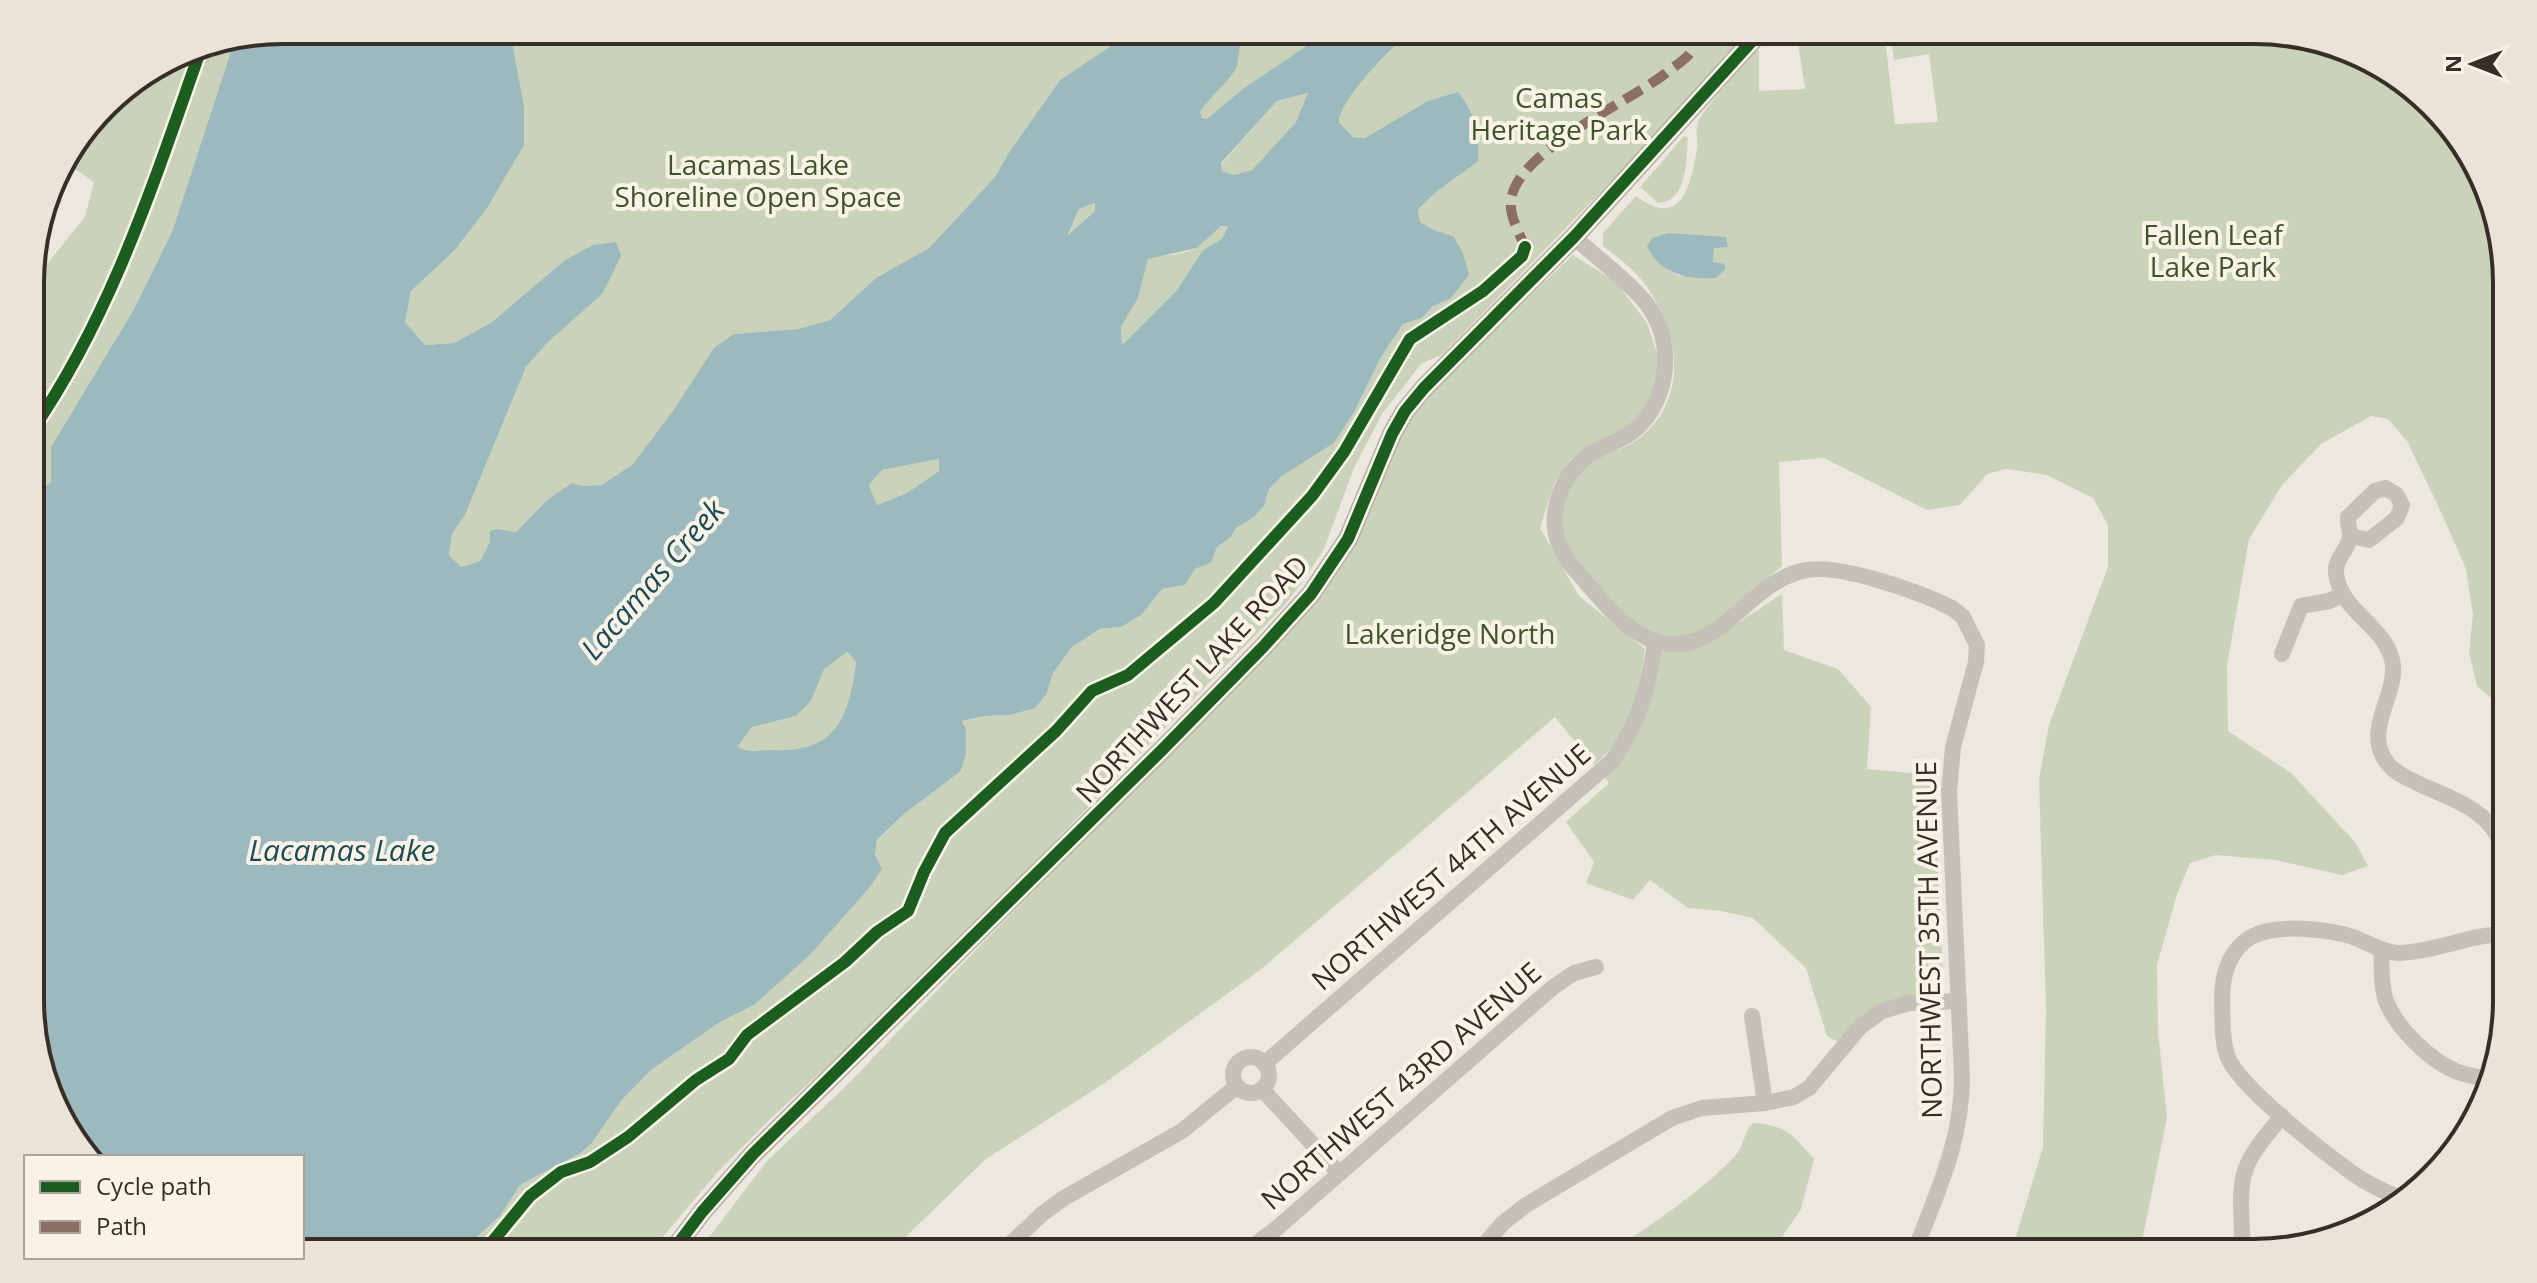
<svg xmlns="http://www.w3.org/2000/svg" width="2537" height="1283" viewBox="0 0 2537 1283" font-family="'Open Sans',sans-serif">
<rect width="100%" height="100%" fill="#ece8e0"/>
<g fill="#cad3ba" fill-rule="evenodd">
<polygon points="510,30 1122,30 1110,46 1060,80 1008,154 995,177 929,248 876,278 830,320 798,329 734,334 633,464 602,485 582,486 547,500 516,532 498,529 480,561 460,567 449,556 452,534 465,515 526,367 547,343 593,245 565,260 492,322 454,343 425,345 405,322 411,291 454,251 524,106"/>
<polygon points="1248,30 1330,30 1244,88 1208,119 1202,118 1200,112 1216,90 1234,72 1239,60 1237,49"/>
<path d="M 1413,30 L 1752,30 L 1659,132 L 1455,342 L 1442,355 L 1422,363 L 1382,414 L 1354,468 L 1324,549 L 1304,580 L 1282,608 L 909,991 L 768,1121 L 717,1173 L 649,1253 L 459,1253 L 500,1216 L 520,1185 L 579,1154 L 591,1144 L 621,1101 L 651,1070 L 720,1022 L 754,1005 L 810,955 L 870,887 L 881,869 L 875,855 L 877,841 L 904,814 L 961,771 L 966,753 L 966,729 L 962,721 L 985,716 L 1010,715 L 1047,693 L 1053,673 L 1072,647 L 1100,629 L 1121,627 L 1141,614 L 1162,589 L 1185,585 L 1195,569 L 1211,563 L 1217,547 L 1231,537 L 1236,528 L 1254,517 L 1264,506 L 1269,489 L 1282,476 L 1334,443 L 1353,414 L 1381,357 L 1403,324 L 1422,318 L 1433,306 L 1450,299 L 1453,236 L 1434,230 L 1420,222 L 1418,210 L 1436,190 L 1460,176 L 1387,126 L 1365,138 L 1353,137 L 1339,122 C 1340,98 1394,45 1413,30 Z"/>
<path d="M 1796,30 L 1884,30 L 1895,124 L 1938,122 L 1929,54 L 1894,60 L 1890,30 L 2254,30 L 2365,56 L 2455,129 L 2505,250 L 2505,373 L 2495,419 L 2505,456 L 2506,711 L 2477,686 L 2469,652 L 2473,615 L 2466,569 L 2441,512 L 2407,441 L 2388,419 L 2371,416 L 2321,444 L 2282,485 L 2249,539 L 2227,666 L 2228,731 L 2291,773 L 2355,842 L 2368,866 L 2342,875 L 2275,860 L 2216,855 L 2190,863 L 2177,894 L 2157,965 L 2158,1031 L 2167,1118 L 2143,1236 L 2147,1253 L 2011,1253 L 2043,1147 L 2046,1008 L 2039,780 L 2049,725 L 2108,567 L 2108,525 L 2093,498 L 2047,475 L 2006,469 L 1987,474 L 1960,505 L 1927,510 L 1824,458 L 1779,462 L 1782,566 L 1706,631 C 1684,640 1661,637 1639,628 C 1622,610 1605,593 1588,575 C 1582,568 1571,561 1567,553 C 1556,529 1560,498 1573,476 C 1584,458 1623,452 1641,437 C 1692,394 1678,325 1640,278 C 1630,266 1616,256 1603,246 L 1603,233 L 1636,196 C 1681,230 1691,186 1697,148 C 1698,140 1695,130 1698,122 C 1700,113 1743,66 1753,54 L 1759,50 L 1759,91 L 1805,89 ZM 1714,248 L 1713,263 L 1680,276 L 1669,270 L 1649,252 Z"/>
<polygon points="235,39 172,232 134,309 51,447 51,482 31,497 31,448 95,340 126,276 208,45"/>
<polygon points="198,47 138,213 70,359 31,413 31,284 85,217 94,182 71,166 91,126 116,93 187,49"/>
<polygon points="1309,93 1296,122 1252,170 1234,175 1222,171 1221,164 1277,101"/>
<path d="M 1684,136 L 1688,138 C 1686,160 1688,202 1658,203 L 1640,187 Z"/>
<polygon points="1095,203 1095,211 1067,236 1079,209"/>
<path d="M 1228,225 L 1222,239 L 1203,250 L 1177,290 L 1122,345 L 1121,327 L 1138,298 L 1148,258 C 1162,255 1186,255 1198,247 C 1209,239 1213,226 1228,225 Z"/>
<path d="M 1573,255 L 1616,282 L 1647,323 L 1659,359 L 1654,395 L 1631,425 L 1571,459 L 1554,484 L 1540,528 L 1579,596 L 1645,649 C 1638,695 1633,734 1594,765 L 1555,717 L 1260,970 L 1106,1082 L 986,1159 L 889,1253 L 697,1253 L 767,1161 L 849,1083 L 970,956 L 1272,649 L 1408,417 L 1453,368 Z"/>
<polygon points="939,459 939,471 907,493 877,505 869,485 882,470"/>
<polygon points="1782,594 1784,650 1838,669 1871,707 1867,769 1933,775 1944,995 1893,1000 1838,1042 1827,1036 1806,968 1753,918 1721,911 1688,908 1650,880 1633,900 1586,883 1594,862 1566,822 1609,783 1602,774 1658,653 1703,646"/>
<path d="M 846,652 L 856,661 C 849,717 837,753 773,750 C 755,749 756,755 736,747 L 752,727 L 796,716 L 810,701 L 823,669 Z"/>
<path d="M 1753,1123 C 1787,1125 1793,1135 1814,1159 L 1801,1209 L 1771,1253 L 1609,1253 C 1651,1225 1701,1192 1735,1156 C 1744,1147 1743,1133 1753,1123 Z"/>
</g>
<g fill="#9cbabe" fill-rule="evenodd">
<path d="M 283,30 L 510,30 L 524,106 L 524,145 L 487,208 L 454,251 L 411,291 L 405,322 L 425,345 L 454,343 L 492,322 L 565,260 L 593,245 L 616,242 L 621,256 L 603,293 L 547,343 L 526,367 L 465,515 L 452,534 L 449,555 L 461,567 L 480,561 L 490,542 L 490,531 L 498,529 L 516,532 L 547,500 L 572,483 L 582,486 L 602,485 L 633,464 L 673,411 L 714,348 L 734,334 L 798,329 L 830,320 L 876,278 L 929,248 L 995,177 L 1008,154 L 1060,80 L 1109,47 L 1122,30 L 1248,30 C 1234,48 1243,58 1234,72 C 1224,86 1210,97 1200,112 L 1202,118 L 1207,119 L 1244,88 L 1330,30 L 1413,30 C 1394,45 1340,98 1339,122 L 1353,137 L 1365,138 L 1428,101 L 1458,92 C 1475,113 1480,135 1478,161 C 1456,179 1437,188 1418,210 L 1420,222 L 1434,230 L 1453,236 L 1463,253 L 1469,275 L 1450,299 L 1433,306 L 1422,318 L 1403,324 L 1381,357 L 1353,414 L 1334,443 L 1282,476 L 1269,489 L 1264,506 L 1254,517 L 1236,528 L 1231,537 L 1217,547 L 1211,563 L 1195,569 L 1185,585 L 1162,589 L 1141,615 L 1121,627 L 1100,629 L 1072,647 L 1053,673 L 1047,693 L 1035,708 L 1010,715 L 985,716 L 962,721 L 966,729 L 966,754 L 961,771 L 904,814 L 877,840 L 875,855 L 882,869 L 870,887 L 810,955 L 754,1005 L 720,1022 L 651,1070 L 621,1101 L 591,1144 L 579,1154 L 520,1185 L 500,1216 L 459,1253 L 302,1253 L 302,1157 L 86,1157 L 82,1154 L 32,1033 L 31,497 L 51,482 L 51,447 L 134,309 L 172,232 L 235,39 ZM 1308,93 L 1296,122 L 1252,170 L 1234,175 L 1222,171 L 1221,163 L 1277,101 ZM 1095,203 L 1095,211 L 1067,236 L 1079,209 ZM 1221,226 L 1228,226 L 1222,239 L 1203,250 L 1177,290 L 1122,345 L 1121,327 L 1138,298 L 1148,259 L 1197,248 ZM 939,459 L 939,471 L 907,493 L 877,505 L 869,485 L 882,470 ZM 847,652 L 856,662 C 849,716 837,753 773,750 C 756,749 756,755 737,747 L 752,727 L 796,716 L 811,701 L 824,669 Z"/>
<path d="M 1668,233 L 1726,237 L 1728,247 L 1714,248 L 1713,262 L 1725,264 L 1725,269 L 1716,278 C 1689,280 1659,274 1647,246 L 1652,238 Z"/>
</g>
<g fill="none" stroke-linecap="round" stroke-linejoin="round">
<g stroke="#c5c0b9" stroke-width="16">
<path d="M 1574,237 C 1597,258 1626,279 1646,303 C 1675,341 1671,397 1635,430 C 1621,442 1603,445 1588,456 C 1558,478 1545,521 1563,553 C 1570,566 1581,576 1590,587 C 1623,626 1663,668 1717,629 C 1746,609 1770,576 1807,570 C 1841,564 1920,592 1952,608 L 1963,617 L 1977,645 L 1976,662 L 1953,747 L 1949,791 L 1962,1077 C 1962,1142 1937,1192 1914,1253"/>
<path d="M 31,432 C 113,313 154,181 202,46"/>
<path d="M 2351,536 L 2369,540 L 2397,518 L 2402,505 L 2396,494 L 2385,488 L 2375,491 L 2348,517 C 2347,524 2350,528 2350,534 C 2351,548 2334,558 2336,573 C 2340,613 2388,626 2393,665 C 2396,698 2362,732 2388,764 C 2396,774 2408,778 2419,784 C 2452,799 2491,810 2503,848 L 2502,934"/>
<polyline points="2282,654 2301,606 2329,601 2343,594"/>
<path d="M 2382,949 C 2381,965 2381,982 2385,998 C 2394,1026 2431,1062 2458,1072 C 2468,1076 2479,1077 2489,1079"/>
<polyline points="1752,1016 1765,1103"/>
<circle cx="1251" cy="1075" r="18"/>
<path d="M 1264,1064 L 1612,761 C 1638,726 1649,685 1655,643"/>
<polyline points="1262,1089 1339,1173"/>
<path d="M 2404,1200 C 2387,1193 2370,1185 2355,1175 C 2326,1154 2237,1086 2227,1055 C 2221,1037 2223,1018 2222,1000 C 2222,975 2228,951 2251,937 C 2275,923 2328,929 2353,937 C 2367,942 2384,953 2399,953 C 2436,952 2470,934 2507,934"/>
<path d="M 2243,1252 C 2243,1226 2236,1188 2248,1163 C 2257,1145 2270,1131 2282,1116"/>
<polyline points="1001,1253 1042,1214 1064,1198 1182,1131 1237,1086"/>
<polyline points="1244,1253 1277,1228 1552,988 1574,973 1596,967"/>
<polyline points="1477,1253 1503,1223 1526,1205 1672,1118 1702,1108 1765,1103 1794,1097 1809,1088 1860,1027 1882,1011 1909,1003 1959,1001"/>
</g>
<polyline stroke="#b4aea8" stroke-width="20" points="671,1253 702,1212 753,1154 1162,750 1263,647 1311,594 1348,539 1392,434 1405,411 1424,388 1574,237 1762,30"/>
<path stroke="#8d6e63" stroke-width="10" stroke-dasharray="20 10" stroke-linecap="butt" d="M 1523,252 L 1525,247 C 1519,232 1509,216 1511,200 C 1517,151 1629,102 1666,73 C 1674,66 1690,58 1693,48 C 1696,42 1693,36 1691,30"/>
<defs>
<g id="cycleway">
<path d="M 31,432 C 113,313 154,181 202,46"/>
<polyline points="483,1253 530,1196 561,1172 590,1162 628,1137 696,1080 729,1059 747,1035 845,962 877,932 908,911 924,872 945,833 1056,731 1092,691 1128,675 1214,603 1312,496 1344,452 1410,339 1483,291 1522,256 1525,247"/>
<polyline points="671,1253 702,1212 753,1154 1162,750 1263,647 1311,594 1348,539 1392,434 1405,411 1424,388 1574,237 1762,30"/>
</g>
</defs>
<use href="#cycleway" stroke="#f9f3e7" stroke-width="17"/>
<use href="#cycleway" stroke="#1b5e20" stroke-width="12"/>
</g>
<g text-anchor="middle" stroke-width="8" stroke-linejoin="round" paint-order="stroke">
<g font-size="28" fill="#40542b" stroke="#f9f3e7">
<text x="1559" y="108">Camas<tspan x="1559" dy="32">Heritage Park</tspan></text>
<text x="758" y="175">Lacamas Lake<tspan x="758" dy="32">Shoreline Open Space</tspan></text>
<text x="2213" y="245">Fallen Leaf<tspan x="2213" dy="32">Lake Park</tspan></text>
<text x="1450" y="644">Lakeridge North</text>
</g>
<g font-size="28" fill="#362e27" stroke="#f9f3e7">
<text transform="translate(1192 679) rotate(-47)" y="10">NORTHWEST LAKE ROAD</text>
<text transform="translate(1451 867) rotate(-41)" y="10">NORTHWEST 44TH AVENUE</text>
<text transform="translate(1929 940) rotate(-91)" y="10">NORTHWEST 35TH AVENUE</text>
<text transform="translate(1401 1086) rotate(-41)" y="10">NORTHWEST 43RD AVENUE</text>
</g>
<g font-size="30" font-style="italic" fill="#1d4c57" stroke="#f9f3e7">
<text transform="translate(653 580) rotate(-49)" y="10">Lacamas Creek</text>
<text x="342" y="861">Lacamas Lake</text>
</g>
</g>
<path d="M0 0H2537V1283H0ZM283 44H2254A239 239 0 0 1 2493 283V1000A239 239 0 0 1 2254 1239H283A239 239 0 0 1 44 1000V283A239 239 0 0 1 283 44Z" fill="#e9e3d8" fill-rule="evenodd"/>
<path fill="none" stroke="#362e27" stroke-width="4" d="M283 44H2254A239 239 0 0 1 2493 283V1000A239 239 0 0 1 2254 1239H283A239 239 0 0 1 44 1000V283A239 239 0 0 1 283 44Z"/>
<rect x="24" y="1155" width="280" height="104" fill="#f9f3e7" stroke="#aba49a" stroke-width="2"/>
<rect x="40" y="1181" width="40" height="12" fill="#1b5e20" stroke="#aba49a" stroke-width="2"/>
<text x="96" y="1195" font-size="24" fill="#362e27">Cycle path</text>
<rect x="40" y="1221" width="40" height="12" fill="#8d6e63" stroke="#aba49a" stroke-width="2"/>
<text x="96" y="1235" font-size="24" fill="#362e27">Path</text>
<g transform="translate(2473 64) rotate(270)" stroke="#f9f3e7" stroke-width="6" paint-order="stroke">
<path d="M0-6L14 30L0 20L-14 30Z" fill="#362e27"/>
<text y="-12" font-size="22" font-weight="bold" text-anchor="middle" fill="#362e27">N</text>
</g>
</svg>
